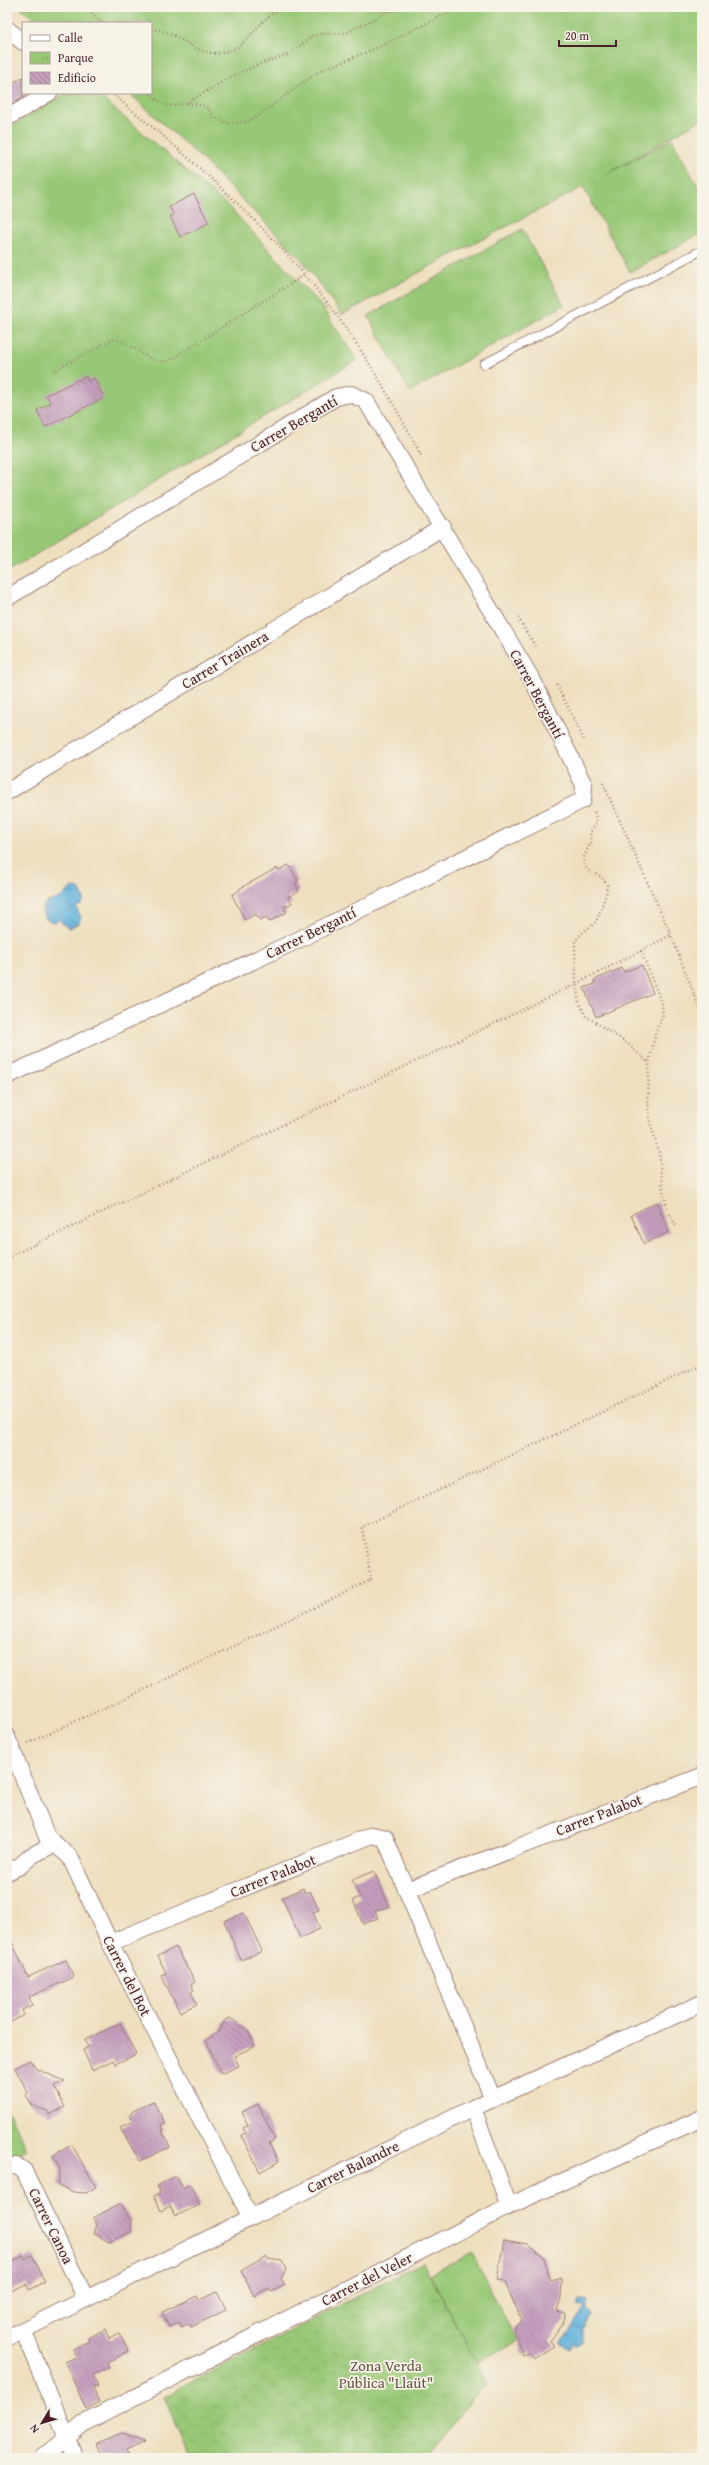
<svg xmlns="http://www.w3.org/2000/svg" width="709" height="2465" viewBox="0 0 709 2465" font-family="'Gentium Book Plus',serif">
<defs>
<pattern id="park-crowns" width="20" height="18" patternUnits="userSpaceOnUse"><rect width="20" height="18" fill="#98c876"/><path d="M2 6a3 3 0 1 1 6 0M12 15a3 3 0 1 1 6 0" fill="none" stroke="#84ab66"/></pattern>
<pattern id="water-ripples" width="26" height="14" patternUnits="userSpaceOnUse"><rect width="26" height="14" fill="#60b1db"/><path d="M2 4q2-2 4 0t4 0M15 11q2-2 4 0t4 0" fill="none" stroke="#518fb2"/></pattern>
<pattern id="building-back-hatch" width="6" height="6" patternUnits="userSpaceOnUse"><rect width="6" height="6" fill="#c59fbe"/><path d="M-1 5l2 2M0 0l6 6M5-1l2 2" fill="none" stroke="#a2819b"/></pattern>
</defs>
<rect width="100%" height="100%" fill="#f7f3e8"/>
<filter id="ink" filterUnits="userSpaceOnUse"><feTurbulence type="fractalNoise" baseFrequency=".025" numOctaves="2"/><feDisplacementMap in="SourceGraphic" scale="8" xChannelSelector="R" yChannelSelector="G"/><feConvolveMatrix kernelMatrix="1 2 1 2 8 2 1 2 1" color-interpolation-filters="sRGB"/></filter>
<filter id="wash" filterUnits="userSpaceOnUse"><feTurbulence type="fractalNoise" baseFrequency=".012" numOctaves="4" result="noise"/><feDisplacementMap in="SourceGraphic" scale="16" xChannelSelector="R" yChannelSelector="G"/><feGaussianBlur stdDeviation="0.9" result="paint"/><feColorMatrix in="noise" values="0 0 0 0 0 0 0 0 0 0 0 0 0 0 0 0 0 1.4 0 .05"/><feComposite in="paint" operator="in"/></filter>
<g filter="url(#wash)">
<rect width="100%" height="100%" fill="#eedfbf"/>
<g fill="#98c876" stroke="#717450">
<polygon points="19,7 702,7 702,119 607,174 672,139 702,194 702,233 630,272 583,187 429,267 342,315 303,261 202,159 129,93 151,93 151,23 39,23"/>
<polygon points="66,93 96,93 230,208 322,307 357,360 7,572 7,129"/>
<polygon points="522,229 564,305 410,392 368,316"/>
<polygon points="472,2253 517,2341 476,2363 430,2274"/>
</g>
<g fill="url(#park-crowns)" stroke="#717450">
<polygon points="7,2109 27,2149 7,2160"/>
<polygon points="423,2262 488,2384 473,2397 428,2458 190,2458 164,2397"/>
</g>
<g fill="url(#water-ripples)" stroke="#556883">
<path d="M 71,888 L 79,889 L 84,898 L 82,904 L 76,908 L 81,917 L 79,923 L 69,928 L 64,925 L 59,919 L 55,922 C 46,921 43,917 42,909 L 45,903 L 62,897 Z"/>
<polygon points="580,2299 589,2301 587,2311 592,2315 583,2330 583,2341 578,2345 573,2345 570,2350 561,2344 585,2307 578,2305"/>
</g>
<g id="blocks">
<g fill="url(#building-back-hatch)">
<polygon points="23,77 23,97 7,106 7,86"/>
<polygon points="194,194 209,223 180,237 170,216 174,215 169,207"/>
<polygon points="86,376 88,381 94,378 104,398 45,427 37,410 51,403 46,395"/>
<polygon points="289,865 298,881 295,882 299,891 288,897 292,903 284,907 287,912 269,922 266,917 260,920 256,914 245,920 232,895 240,890 239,889 277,868 278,870"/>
<polygon points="642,965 653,993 596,1017 584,988 595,984 594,980 622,968 624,972"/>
<polygon points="657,1202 669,1232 644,1244 631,1215"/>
<polygon points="374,1871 389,1906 375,1911 378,1918 363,1924 353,1900 360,1897 352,1880"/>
<polygon points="303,1888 305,1893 310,1891 319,1910 313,1912 320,1929 300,1938 282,1898"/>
<polygon points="244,1913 262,1951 241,1960 224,1921"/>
<polygon points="7,1931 28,1977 66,1960 74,1977 29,1997 32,2005 22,2010 24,2015 7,2024"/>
<polygon points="176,1947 195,1982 191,1984 194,1990 191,1992 197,2004 180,2012 161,1975 166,1973 158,1956"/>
<polygon points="230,2018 248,2030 255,2046 234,2056 239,2066 221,2074 206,2040 220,2031 224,2021"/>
<polygon points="120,2023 136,2054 115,2064 113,2060 92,2070 83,2050 88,2047 85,2040"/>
<polygon points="30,2060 36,2069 65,2081 54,2086 65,2107 49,2115 47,2111 31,2105 25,2095 28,2093 15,2068"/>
<polygon points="153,2101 165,2123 161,2125 164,2130 162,2131 170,2147 140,2161 120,2128 132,2121 129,2116 133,2111"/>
<polygon points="258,2104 275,2140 269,2143 278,2162 260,2172 241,2135 246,2133 243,2128 248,2125 242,2112"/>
<polygon points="72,2145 96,2187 86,2193 73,2192 58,2185 60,2169 53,2155"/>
<polygon points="176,2176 183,2188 190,2185 200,2205 175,2216 170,2206 161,2211 154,2196 160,2193 156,2186"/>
<polygon points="120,2204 131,2220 131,2232 109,2242 93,2233 96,2225 93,2218"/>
<polygon points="504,2240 528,2244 544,2258 551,2281 562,2278 561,2298 557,2311 565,2313 564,2321 550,2341 555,2346 534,2359 530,2353 523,2355 513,2329 522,2320 504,2281 497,2280"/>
<polygon points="32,2255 45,2281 29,2290 26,2284 7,2293 7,2265 23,2256 24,2259"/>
<polygon points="266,2256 268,2259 282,2261 286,2270 281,2278 285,2285 271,2292 269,2288 254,2296 241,2271"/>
<polygon points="217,2292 226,2310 191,2327 189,2323 182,2327 179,2322 169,2327 162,2312 197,2296 199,2300"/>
<polygon points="105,2329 109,2339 120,2334 129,2351 107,2362 109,2367 93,2375 98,2386 93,2388 99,2402 86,2409 65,2362 76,2357 73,2349 89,2341 88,2338"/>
<polygon points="122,2433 145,2441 126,2450 129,2458 102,2458 96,2443"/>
</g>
</g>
</g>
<g filter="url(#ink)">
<use href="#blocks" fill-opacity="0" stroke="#9c7f75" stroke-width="1"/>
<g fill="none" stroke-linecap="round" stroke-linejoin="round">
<defs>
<polyline id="lane" points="484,364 702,250"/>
<g id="street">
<polyline points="7,29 23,42"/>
<polyline points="7,118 49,93"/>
<polyline points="7,598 336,397 351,394 366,401 533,681 584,785 583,800 300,939 7,1076"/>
<polyline points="7,792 443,527"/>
<polyline points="7,1737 47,1837 70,1857 110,1943 251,2218"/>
<polyline points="7,1872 20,1866 31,1856 54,1844"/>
<polyline points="407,1890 702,1776"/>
<polyline points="110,1943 372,1835 385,1838 493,2099"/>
<polyline points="473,2108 509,2206"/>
<path d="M 7,2168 C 14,2164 18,2166 24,2171 L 86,2299"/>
<polyline points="23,2330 75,2458"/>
<polyline points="7,2338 473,2108 702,2003"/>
<polyline points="42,2458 84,2423 509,2206 702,2118"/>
</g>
</defs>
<use href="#lane" stroke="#9c7f75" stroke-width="10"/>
<use href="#street" stroke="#9c7f75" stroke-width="18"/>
<g stroke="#9c7f75" stroke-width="2.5" stroke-dasharray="1 3" stroke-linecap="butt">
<polyline points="87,7 89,11 102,23"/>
<path d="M 151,30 C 174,27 195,57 221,53 C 244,50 252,30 269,16 C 276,10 286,9 295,7"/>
<path d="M 111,93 C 183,151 265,223 322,296 C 361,345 393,402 422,457"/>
<polyline points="151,93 154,98 165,105 172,106 187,103 234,75 260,64 290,54 312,36 319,34 346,33 397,7"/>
<polyline points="187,103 205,106 215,118 227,123 245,122 255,118 318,72 381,46 460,7"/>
<path d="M 53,371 L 113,339 C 134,342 147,365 169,361 L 304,275"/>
<polyline points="518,618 535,646"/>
<polyline points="557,685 584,740"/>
<polyline points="603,783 671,935 702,1014"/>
<path d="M 594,812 C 598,820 596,826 590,832 L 591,842 L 584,857 L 584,865 L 587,870 L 602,877 L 607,885 L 606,894 L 596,922 L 581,934 L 575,941 L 576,984 L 579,1002 L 586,1016 L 627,1043 L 649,1063"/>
<polyline points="641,951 662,1004 663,1014 656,1031 649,1063 648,1101 650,1122 659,1153 662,1184 667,1209 677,1228"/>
<polyline points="7,1258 576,984 671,935"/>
<polyline points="28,1743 131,1696 371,1580 362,1527 702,1364"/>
</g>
<use href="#lane" stroke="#fff" stroke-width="8"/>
<use href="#street" stroke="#fff" stroke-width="16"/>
</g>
</g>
<g text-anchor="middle" stroke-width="3.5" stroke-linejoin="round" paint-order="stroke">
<g font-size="15" fill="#4a1f2b" stroke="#f7f3e8">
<text transform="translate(294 424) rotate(-30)" y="5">Carrer Bergantí</text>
<text transform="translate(225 660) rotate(-31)" y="5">Carrer Trainera</text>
<text transform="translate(537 694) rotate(62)" y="5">Carrer Bergantí</text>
<text transform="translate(311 933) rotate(-26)" y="5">Carrer Bergantí</text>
<text transform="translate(599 1815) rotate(-21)" y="5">Carrer Palabot</text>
<text transform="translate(273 1876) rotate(-22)" y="5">Carrer Palabot</text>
<text transform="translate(127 1976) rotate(63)" y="5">Carrer del Bot</text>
<text transform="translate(353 2167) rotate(-26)" y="5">Carrer Balandre</text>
<text transform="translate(51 2226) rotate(64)" y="5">Carrer Canoa</text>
<text transform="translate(367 2279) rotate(-27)" y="5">Carrer del Veler</text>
</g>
<g font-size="15" fill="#615242" stroke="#f7f3e8">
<text x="386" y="2371">Zona Verda<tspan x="386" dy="17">Pública "Llaüt"</tspan></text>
</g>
</g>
<rect width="709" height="2465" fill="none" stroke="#f7f3e8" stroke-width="24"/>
<rect x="22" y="22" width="130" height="72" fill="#f7f3e8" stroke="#b29e9c"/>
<rect x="30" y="35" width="20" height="6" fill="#ffffff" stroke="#b29e9c"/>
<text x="58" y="42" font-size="12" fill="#4a1f2b">Calle</text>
<rect x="30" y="52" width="20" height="12" fill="url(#park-crowns)" stroke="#b29e9c"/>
<text x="58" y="62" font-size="12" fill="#4a1f2b">Parque</text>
<rect x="30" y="72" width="20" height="12" fill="url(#building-back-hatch)" stroke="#b29e9c"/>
<text x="58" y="82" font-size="12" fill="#4a1f2b">Edificio</text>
<g transform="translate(42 2423) rotate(232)" stroke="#f7f3e8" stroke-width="3" paint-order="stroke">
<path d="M0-3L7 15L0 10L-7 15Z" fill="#4a1f2b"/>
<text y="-6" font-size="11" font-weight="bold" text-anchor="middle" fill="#4a1f2b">N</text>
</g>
<path d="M559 40v6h57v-6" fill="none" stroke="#4a1f2b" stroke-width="2"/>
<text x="565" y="40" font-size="12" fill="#4a1f2b" stroke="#f7f3e8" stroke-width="3" paint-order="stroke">20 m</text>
</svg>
